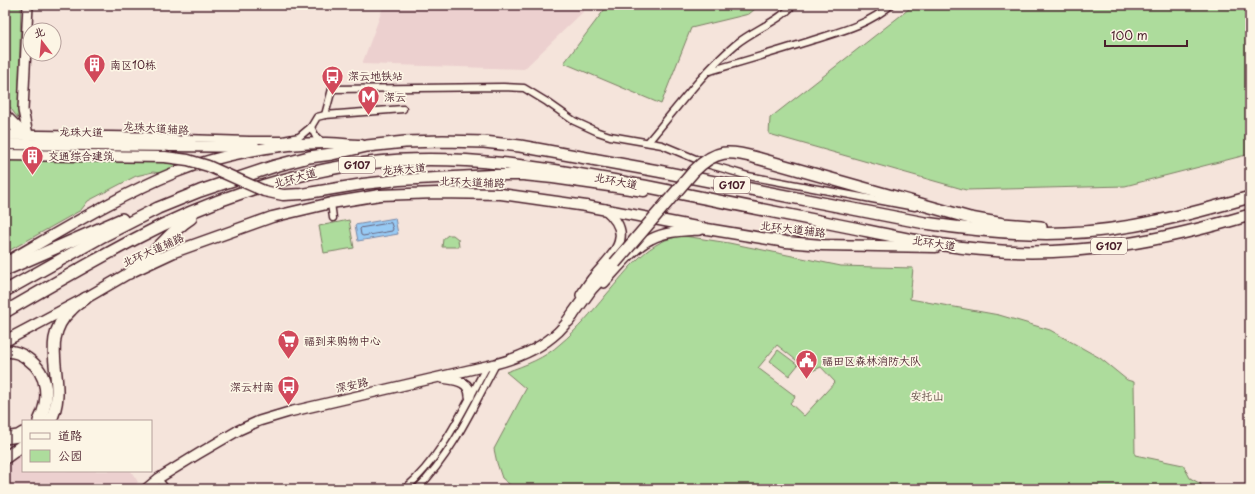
<svg xmlns="http://www.w3.org/2000/svg" width="1255" height="494" viewBox="0 0 1255 494" font-family="'Playpen Sans','LXGW WenKai TC',sans-serif">
<rect width="100%" height="100%" fill="#f5e4db"/>
<filter id="ink" filterUnits="userSpaceOnUse"><feTurbulence type="fractalNoise" baseFrequency=".025" numOctaves="2"/><feDisplacementMap in="SourceGraphic" scale="8" xChannelSelector="R" yChannelSelector="G"/><feConvolveMatrix kernelMatrix="1 2 1 2 8 2 1 2 1" color-interpolation-filters="sRGB"/></filter>
<g filter="url(#ink)">
<g fill="#ecd0cf">
<polygon points="384,5 590,5 524,69 362,64"/>
<polygon points="23,452 23,471 131,471 138,482 131,489 5,489 5,467"/>
</g>
<g fill="#addc9c" stroke="#7c7e64" fill-rule="evenodd">
<polygon points="5,5 21,5 18,118 5,101"/>
<polygon points="608,5 760,5 749,14 691,28 661,104 564,63"/>
<polygon points="914,5 1250,5 1250,154 1125,186 966,190 769,134 770,118"/>
<path d="M 5,158 C 64,159 124,156 182,165 L 160,173 L 153,172 L 136,176 L 88,201 L 81,210 L 5,253 Z"/>
<polygon points="349,220 354,248 324,253 319,226"/>
<polygon points="448,235 453,235 458,239 459,247 442,247 443,239"/>
<path d="M 684,236 L 729,243 L 841,266 L 913,268 L 910,299 L 999,315 L 1050,330 L 1100,358 L 1127,380 L 1134,382 L 1135,455 L 1183,465 L 1190,478 L 1201,484 L 1200,489 L 515,489 L 502,478 L 497,463 L 494,449 L 526,389 L 506,372 C 526,365 545,358 560,344 C 577,330 592,312 606,295 C 628,270 649,238 684,236 ZM 777,345 L 801,364 L 803,368 L 810,372 L 821,367 L 835,382 L 804,416 L 790,403 L 795,397 L 794,395 L 758,368 Z"/>
<polygon points="778,350 798,365 789,376 770,361"/>
</g>
<polygon fill="#97caf4" stroke="#7886a4" points="395,218 398,234 358,241 355,225"/>
<g fill="none" stroke-linecap="round" stroke-linejoin="round">
<polygon stroke="#69637b" stroke-width="1" points="391,223 393,229 392,231 363,236 361,235 360,229 361,228"/>
<defs>
<g id="street">
<path d="M 710,71 C 744,61 779,51 813,40 C 842,31 867,25 891,5"/>
<polyline points="325,115 332,89 503,87 524,88 547,102 574,121 598,132 610,136 662,145 710,165 728,170 748,176 915,207"/>
<polyline points="311,127 316,137 323,143"/>
<polyline points="184,138 249,140 283,140 299,137 311,127 317,117 325,115 403,109"/>
<path d="M 648,142 C 676,109 702,73 735,45 C 751,31 780,21 793,5"/>
<polyline points="331,203 333,218"/>
<polyline points="158,479 166,489"/>
<path d="M 405,489 C 443,456 463,409 487,366"/>
<path d="M 417,489 C 452,454 473,407 496,364"/>
</g>
<g id="secondary">
<polyline points="5,135 141,137 191,142"/>
<polyline points="28,135 23,110 28,5"/>
<path d="M 604,283 C 617,269 634,247 651,239 C 666,231 684,231 700,230"/>
<path d="M 581,295 C 585,289 588,284 592,279 C 600,268 619,252 620,238 C 622,226 613,216 605,209"/>
<path d="M 442,378 C 454,380 470,380 470,396"/>
<path d="M 146,489 L 159,478 L 198,454 L 239,430 L 259,421 L 289,412 L 495,364 C 518,358 540,349 558,332 C 563,327 568,321 573,316"/>
</g>
<g id="primary">
<polyline points="5,144 255,147"/>
<polyline points="5,155 165,157"/>
<polyline points="363,184 399,180 492,175 523,175 553,178 644,191"/>
<path d="M 5,263 C 61,231 117,196 176,172 C 218,155 280,143 325,143 C 337,143 349,145 361,145"/>
<polyline points="5,341 86,298 129,273 174,252 272,217 331,203 380,195 437,193 501,194 586,206 707,229 786,242 822,245 936,247"/>
</g>
<g id="highway">
<polyline points="5,116 18,129 28,135"/>
<polyline points="757,158 970,218 1003,224 1041,227"/>
<polyline points="5,270 122,219"/>
<path d="M 129,273 C 154,257 167,233 191,218"/>
<path d="M 5,291 L 103,236 L 158,208 L 200,191 L 275,166 L 309,157 L 332,154 L 367,146 L 405,142 L 443,141 L 484,142 L 520,146 L 658,171 L 925,223 C 972,230 1018,235 1066,233 C 1128,231 1191,214 1250,197"/>
<path d="M 5,312 C 48,287 91,262 135,239 C 204,202 290,172 368,163 C 462,152 552,169 644,186 C 714,200 784,214 854,228 C 898,237 943,247 988,250 C 1076,258 1166,240 1250,215"/>
<polyline points="568,321 591,289 615,263"/>
<path d="M 5,351 C 14,351 22,354 28,359 C 49,374 50,400 39,421"/>
<path d="M 50,421 C 71,385 35,342 71,310 C 75,305 81,302 86,298"/>
<polyline points="5,438 18,436 23,433"/>
<polyline points="5,458 23,445"/>
</g>
</defs>
<use href="#street" stroke="#4a1f2b" stroke-width="9"/>
<use href="#secondary" stroke="#4a1f2b" stroke-width="12"/>
<use href="#primary" stroke="#4a1f2b" stroke-width="13"/>
<use href="#highway" stroke="#4a1f2b" stroke-width="14"/>
<use href="#street" stroke="#fcf5e5" stroke-width="6"/>
<use href="#secondary" stroke="#fcf5e5" stroke-width="9"/>
<use href="#primary" stroke="#fcf5e5" stroke-width="10"/>
<use href="#highway" stroke="#fcf5e5" stroke-width="11"/>
<defs>
<polyline id="primary-bridge" points="165,157 188,160 208,166 264,191 283,195 302,194 363,184"/>
<path id="highway-bridge" d="M 615,263 L 694,171 C 716,149 729,150 757,158"/>
</defs>
<use href="#primary-bridge" stroke="#4a1f2b" stroke-width="13" stroke-linecap="butt"/>
<use href="#highway-bridge" stroke="#4a1f2b" stroke-width="14" stroke-linecap="butt"/>
<use href="#primary-bridge" stroke="#fcf5e5" stroke-width="10"/>
<use href="#highway-bridge" stroke="#fcf5e5" stroke-width="11"/>
</g>
</g>
<defs>
<symbol id="building-pin" viewBox="-11 -11 22 30"><path d="M0 17L-7.5 6A9.5 9.5 0 1 1 7.5 6Z" fill="#d1495b" stroke="#fcf5e5"/><path d="M-4-6H4V6H1V3H-1V6H-4ZM-2.5-4.3h1.7v1.8h-1.7ZM.8-4.3h1.7v1.8H.8ZM-2.5-1h1.7V.8h-1.7ZM.8-1h1.7V.8H.8Z" fill="#fff"/></symbol>
<symbol id="bus-pin" viewBox="-11 -11 22 30"><path d="M0 17L-7.5 6A9.5 9.5 0 1 1 7.5 6Z" fill="#d1495b" stroke="#fcf5e5"/><path d="M-5-6H5V4H4V6H2V4H-2V6H-4V4H-5ZM-3.5-4V0h7V-4ZM-3.5 1.2v1.5H-2V1.2ZM2 1.2v1.5H3.5V1.2Z" fill="#fff"/></symbol>
<symbol id="metro-pin" viewBox="-11 -11 22 30"><path d="M0 17L-7.5 6A9.5 9.5 0 1 1 7.5 6Z" fill="#d1495b" stroke="#fcf5e5"/><path d="M-5.5 5V-5H-3L0 0L3-5H5.5V5H3V-.5L0 4L-3-.5V5Z" fill="#fff"/></symbol>
<symbol id="supermarket-pin" viewBox="-11 -11 22 30"><path d="M0 17L-7.5 6A9.5 9.5 0 1 1 7.5 6Z" fill="#d1495b" stroke="#fcf5e5"/><path d="M-6-5.5h2.5l.6 2H6L4.5 2H-2.5L-4.4-4H-6ZM-1.5 3.2a1.3 1.3 0 1 0 .1 0ZM3 3.2a1.3 1.3 0 1 0 .1 0Z" fill="#fff"/></symbol>
<symbol id="civic-pin" viewBox="-11 -11 22 30"><path d="M0 17L-7.5 6A9.5 9.5 0 1 1 7.5 6Z" fill="#d1495b" stroke="#fcf5e5"/><path d="M-.6-6.5H3V-4.5H.6V-3L4-1V1h2V6H-6V1h2V-1L-.6-3ZM-1.2 2.5V6h2.4V2.5Z" fill="#fff"/></symbol>
</defs>
<g fill-rule="evenodd">
<use href="#building-pin" x="82" y="52" width="25" height="34"/>
<use href="#bus-pin" x="320" y="64" width="25" height="34"/>
<use href="#metro-pin" x="356" y="84" width="25" height="34"/>
<use href="#building-pin" x="20" y="144" width="25" height="34"/>
<use href="#supermarket-pin" x="276" y="328" width="25" height="34"/>
<use href="#civic-pin" x="794" y="348" width="25" height="34"/>
<use href="#bus-pin" x="276" y="374" width="25" height="34"/>
</g>
<g text-anchor="middle" stroke-width="3.5" stroke-linejoin="round" paint-order="stroke">
<g fill="#fcf5e5" stroke="#7f5f63" stroke-width="1">
<rect x="339" y="157" width="36" height="16" rx="3"/>
<rect x="714" y="177" width="36" height="16" rx="3"/>
<rect x="1091" y="238" width="36" height="16" rx="3"/>
</g>
<g font-size="10" font-weight="bold" fill="#4a1f2b">
<text x="357" y="169">G107</text>
<text x="732" y="189">G107</text>
<text x="1109" y="250">G107</text>
</g>
<g font-size="11" fill="#4a1f2b" stroke="#fcf5e5" text-anchor="start">
<text x="110" y="69">南区10栋</text>
<text x="348" y="80">深云地铁站</text>
<text x="384" y="101">深云</text>
<text x="48" y="160">交通综合建筑</text>
<text x="304" y="345">福到来购物中心</text>
<text x="822" y="365">福田区森林消防大队</text>
<text x="274" y="391" text-anchor="end">深云村南</text>
</g>
<g font-size="11" fill="#4a1f2b" stroke="#fcf5e5">
<text transform="translate(156 128) rotate(4)" y="4">龙珠大道辅路</text>
<text transform="translate(81 132) rotate(1)" y="4">龙珠大道</text>
<text transform="translate(404 169) rotate(-4)" y="4">龙珠大道</text>
<text transform="translate(295 178) rotate(-15)" y="4">北环大道</text>
<text transform="translate(616 181) rotate(11)" y="4">北环大道</text>
<text transform="translate(472 182) rotate(2)" y="4">北环大道辅路</text>
<text transform="translate(793 229) rotate(7)" y="4">北环大道辅路</text>
<text transform="translate(934 243) rotate(9)" y="4">北环大道</text>
<text transform="translate(153 250) rotate(-24)" y="4">北环大道辅路</text>
<text transform="translate(352 385) rotate(-13)" y="4">深安路</text>
</g>
<g font-size="11" fill="#634e47" stroke="#fcf5e5">
<text x="927" y="400">安托山</text>
</g>
</g>
<rect width="1255" height="494" fill="none" stroke="#fcf5e5" stroke-width="20"/>
<rect x="10" y="10" width="1235" height="474" fill="none" stroke="#4a1f2b" stroke-width="1.5" filter="url(#ink)"/>
<rect x="22" y="420" width="130" height="52" fill="#fcf5e5" stroke="#b59f9b"/>
<rect x="30" y="433" width="20" height="6" fill="#fcf5e5" stroke="#b59f9b"/>
<text x="58" y="440" font-size="12" fill="#4a1f2b">道路</text>
<rect x="30" y="450" width="20" height="12" fill="#addc9c" stroke="#b59f9b"/>
<text x="58" y="460" font-size="12" fill="#4a1f2b">公园</text>
<g transform="translate(42 42) rotate(344)"><circle r="19" fill="#fcf5e5" stroke="#b59f9b"/>
<path d="M0-3L7 15L0 10L-7 15Z" fill="#d1495b"/>
<text y="-6" font-size="11" font-weight="bold" text-anchor="middle" fill="#4a1f2b">北</text>
</g>
<path d="M1105 40v6h82v-6" fill="none" stroke="#4a1f2b" stroke-width="2"/>
<text x="1111" y="40" font-size="12" fill="#4a1f2b" stroke="#fcf5e5" stroke-width="3" paint-order="stroke">100 m</text>
</svg>
